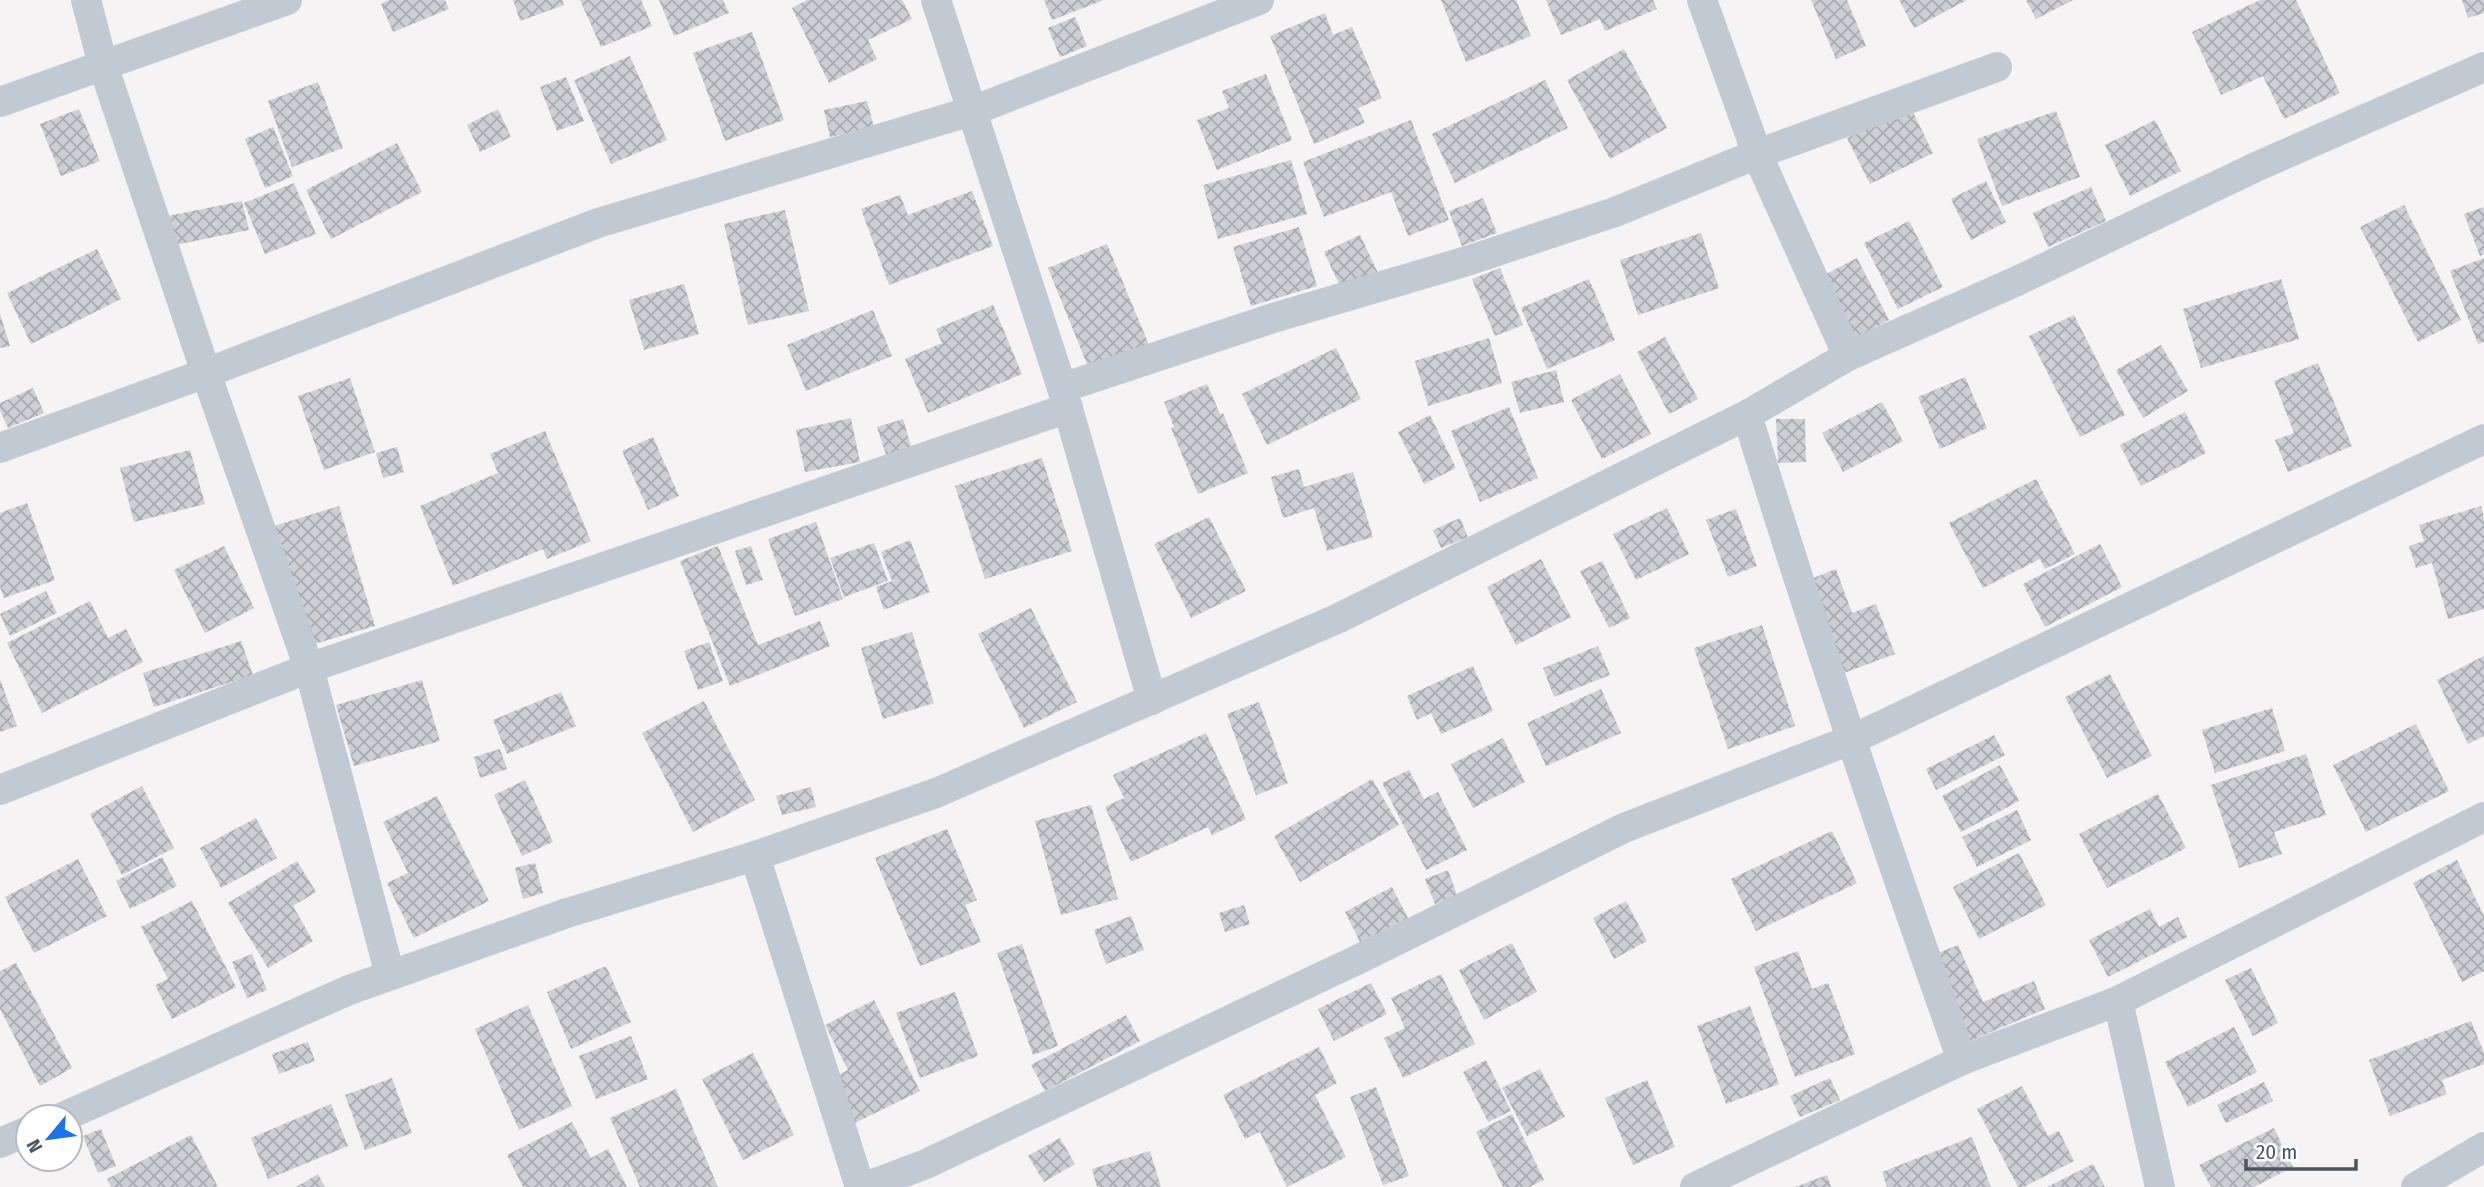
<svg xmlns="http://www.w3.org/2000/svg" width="2484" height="1187" viewBox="0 0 2484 1187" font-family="'Fira Sans Condensed',sans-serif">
<defs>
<pattern id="building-cross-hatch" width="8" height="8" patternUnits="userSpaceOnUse" patternTransform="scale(1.75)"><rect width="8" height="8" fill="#cdcfd5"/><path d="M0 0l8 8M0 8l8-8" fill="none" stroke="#a8abb0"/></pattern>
</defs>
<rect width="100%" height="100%" fill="#f5f3f3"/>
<g fill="url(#building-cross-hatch)">
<polygon points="389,0 445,0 449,9 393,32 381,4"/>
<polygon points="513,0 562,0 564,5 520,21"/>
<polygon points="580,0 641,0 652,26 601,47"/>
<polygon points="659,0 723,0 729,13 674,36"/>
<polygon points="807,0 902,0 912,19 868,40 877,59 829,83 792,8"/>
<polygon points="1044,0 1104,0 1052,20"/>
<polygon points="1441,0 1516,0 1531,36 1466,62"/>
<polygon points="1546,0 1653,0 1657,9 1605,31 1600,19 1561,35"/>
<polygon points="1811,0 1847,0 1866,46 1836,59"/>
<polygon points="1899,0 1967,0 1914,28"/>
<polygon points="2026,0 2073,0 2036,19"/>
<polygon points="2260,0 2296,0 2340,93 2284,119 2263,76 2221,95 2192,32"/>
<polygon points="2462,0 2484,0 2484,13 2468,18"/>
<polygon points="1325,13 1333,35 1352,27 1382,98 1358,108 1365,123 1314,144 1270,36"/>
<polygon points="1075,17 1087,46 1060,57 1048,28"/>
<polygon points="752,32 784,120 725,141 693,53"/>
<polygon points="1624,49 1667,128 1610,159 1567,80"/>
<polygon points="630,56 667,140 611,164 574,80"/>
<polygon points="1266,74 1292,140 1217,170 1197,120 1229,108 1222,91"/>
<polygon points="566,77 584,121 557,131 540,87"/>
<polygon points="1545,80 1568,128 1455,183 1432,134"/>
<polygon points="318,82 343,148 292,167 268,101"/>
<polygon points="867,101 874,127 830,137 824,110"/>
<polygon points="1910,106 1933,153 1870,184 1847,138"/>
<polygon points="79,109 100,161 61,176 40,124"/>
<polygon points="498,109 511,137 480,152 467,125"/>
<polygon points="2056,111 2080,177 2002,206 1977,139"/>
<polygon points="1411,120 1449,220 1408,236 1391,192 1324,217 1303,162"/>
<polygon points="2155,120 2181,171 2130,196 2105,145"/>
<polygon points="273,127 293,176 265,188 245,139"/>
<polygon points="397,143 422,192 331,239 306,190"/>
<polygon points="1291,160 1307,214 1218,239 1203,185"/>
<polygon points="1986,181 2006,222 1971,240 1951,199"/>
<polygon points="294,183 316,234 265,254 244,203"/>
<polygon points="2091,187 2106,221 2048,247 2033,213"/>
<polygon points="972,191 993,246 889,285 861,209 900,195 908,215"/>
<polygon points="1483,198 1497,233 1462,246 1449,211"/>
<polygon points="242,201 249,230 175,245 168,216"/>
<polygon points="2404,205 2461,320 2418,342 2360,227"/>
<polygon points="2484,207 2484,254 2480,256 2464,214"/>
<polygon points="785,210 809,311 748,325 724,224"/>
<polygon points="1909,221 1943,287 1898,309 1864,243"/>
<polygon points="1299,227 1317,286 1251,306 1233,247"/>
<polygon points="1701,233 1719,288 1638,315 1620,260"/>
<polygon points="1360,235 1379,275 1343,292 1324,252"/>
<polygon points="1107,244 1149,345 1089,369 1048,268"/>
<polygon points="97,249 121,299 31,344 7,293"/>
<polygon points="1857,258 1889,320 1850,341 1818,278"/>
<polygon points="2484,258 2484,342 2478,344 2450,271"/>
<polygon points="1500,268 1523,325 1495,336 1472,279"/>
<polygon points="1589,279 1615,340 1547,369 1521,308"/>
<polygon points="2281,279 2299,339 2201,368 2183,309"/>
<polygon points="684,284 699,334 644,350 629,300"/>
<polygon points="993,305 1022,374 928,413 905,359 942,343 936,329"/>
<polygon points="873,310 892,356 806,391 787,345"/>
<polygon points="0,314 10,346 0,348"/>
<polygon points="2074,315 2125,415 2080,437 2029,336"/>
<polygon points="1665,337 1698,399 1669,414 1637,352"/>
<polygon points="1489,338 1502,383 1428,406 1415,361"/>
<polygon points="2161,345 2188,391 2143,418 2116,370"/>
<polygon points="1336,348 1361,399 1267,445 1242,394"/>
<polygon points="2318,363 2352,446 2288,472 2275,440 2294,433 2274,381"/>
<polygon points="1556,370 1564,402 1520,413 1511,382"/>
<polygon points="1620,374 1651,434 1602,459 1571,400"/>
<polygon points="1965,377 1987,428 1940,449 1918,397"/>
<polygon points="350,378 375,452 324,470 298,396"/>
<polygon points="1207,384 1220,414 1223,413 1248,473 1198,494 1171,428 1174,427 1164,402"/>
<polygon points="33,388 44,413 8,428 0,410 0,403"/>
<polygon points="1882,402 1903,441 1843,472 1822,433"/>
<polygon points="1509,407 1538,478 1480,502 1451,431"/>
<polygon points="2185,412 2206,453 2141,486 2120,445"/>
<polygon points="1430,415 1456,468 1424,484 1398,432"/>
<polygon points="851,418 860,462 805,472 796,430"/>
<polygon points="903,419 913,453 888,461 877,427"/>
<polygon points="1776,419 1805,419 1806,462 1778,463"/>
<polygon points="545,431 591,541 547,559 543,549 453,586 420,506 498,473 490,454"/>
<polygon points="653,437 679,496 648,510 622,451"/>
<polygon points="397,447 404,472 383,478 376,453"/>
<polygon points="190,450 205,504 134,522 120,468"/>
<polygon points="1042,458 1072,551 985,579 955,486"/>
<polygon points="1299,469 1304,487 1353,472 1373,537 1327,551 1314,508 1283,518 1271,477"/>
<polygon points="2036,479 2075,554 2045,569 2040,559 1983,588 1949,523"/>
<polygon points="27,503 55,580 4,598 0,587 0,513"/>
<polygon points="339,506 375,626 311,645 274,526"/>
<polygon points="2481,506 2484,518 2484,609 2448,619 2432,563 2416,568 2409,546 2424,541 2419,525"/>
<polygon points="1667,508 1689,554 1636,580 1613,534"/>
<polygon points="1736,509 1757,566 1728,577 1706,520"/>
<polygon points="1209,517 1246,591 1191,618 1154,544"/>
<polygon points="1460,518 1468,537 1441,548 1433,530"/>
<polygon points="816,522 843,599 795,616 768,539"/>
<polygon points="910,540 930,592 884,610 876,587 892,581 881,552"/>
<polygon points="874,543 888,581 844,597 830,558"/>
<polygon points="2100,544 2122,587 2045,627 2023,584"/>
<polygon points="224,546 254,608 205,633 174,570"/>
<polygon points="718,546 758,645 820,621 830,646 730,686 680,561"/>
<polygon points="751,546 763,580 746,585 735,551"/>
<polygon points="1541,559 1571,617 1516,645 1487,587"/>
<polygon points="1602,561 1630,618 1609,628 1580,571"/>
<polygon points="1836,569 1852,613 1876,604 1895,654 1844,673 1808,580"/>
<polygon points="46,591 57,613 10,636 0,614"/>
<polygon points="90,601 108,638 126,629 143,662 42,713 7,643"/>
<polygon points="1031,608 1077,702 1024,728 978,634"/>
<polygon points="1762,625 1795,726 1728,749 1694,648"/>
<polygon points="912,632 934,703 883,719 861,648"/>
<polygon points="241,641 253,675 154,707 143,673"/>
<polygon points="709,642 723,681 698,690 684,651"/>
<polygon points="1598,646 1610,675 1554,697 1543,668"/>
<polygon points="2484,656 2484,736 2468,744 2437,680"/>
<polygon points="1473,666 1493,711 1441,734 1431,713 1417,720 1407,696"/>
<polygon points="2110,674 2152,756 2107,778 2065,697"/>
<polygon points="0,679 17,726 0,732"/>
<polygon points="422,680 440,741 354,766 336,705"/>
<polygon points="1601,689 1621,733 1546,766 1527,723"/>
<polygon points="561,692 576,726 507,754 493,720"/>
<polygon points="704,701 755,800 693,832 642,733"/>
<polygon points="1259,702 1288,783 1256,795 1227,714"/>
<polygon points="2272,708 2285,751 2215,773 2202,730"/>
<polygon points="2416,724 2449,791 2366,832 2333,765"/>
<polygon points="1206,733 1246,819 1212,835 1208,827 1131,862 1105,807 1124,798 1113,775"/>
<polygon points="1994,735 2005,755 1936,790 1926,769"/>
<polygon points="1503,738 1525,782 1473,808 1451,764"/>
<polygon points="500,749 507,769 480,778 474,757"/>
<polygon points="2306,754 2326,815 2274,832 2282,854 2239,868 2211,785"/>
<polygon points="2000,765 2019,801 1961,832 1942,796"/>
<polygon points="1409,770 1424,799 1438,792 1467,850 1426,870 1382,783"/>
<polygon points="1372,779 1399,825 1300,882 1274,836"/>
<polygon points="525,780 553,842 522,856 494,795"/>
<polygon points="142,786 174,848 122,875 90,814"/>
<polygon points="811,787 816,807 782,815 776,796"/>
<polygon points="2158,794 2186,848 2107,888 2079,834"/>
<polygon points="437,796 489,901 414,938 387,883 408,873 383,822"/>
<polygon points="1091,805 1118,899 1061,915 1035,821"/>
<polygon points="2017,810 2031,840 1977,867 1962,837"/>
<polygon points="256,818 277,858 221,888 200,848"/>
<polygon points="947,829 977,900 965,905 981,942 920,966 875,858"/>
<polygon points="1832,831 1857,883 1756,931 1731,879"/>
<polygon points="2019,853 2046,905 1979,939 1953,887"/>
<polygon points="162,857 177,886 130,909 116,881"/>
<polygon points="78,859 107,916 34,953 5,897"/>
<polygon points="2457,860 2484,916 2484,971 2462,982 2413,883"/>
<polygon points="297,861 316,892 293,906 313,941 268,968 228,903"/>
<polygon points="535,863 543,893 523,899 515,868"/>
<polygon points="1448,870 1457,895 1435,904 1425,879"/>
<polygon points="1392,887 1408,918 1360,942 1345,912"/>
<polygon points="192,901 236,987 172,1019 155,985 168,979 141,927"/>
<polygon points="1626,901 1647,941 1614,959 1593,918"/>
<polygon points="1244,905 1250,924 1225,932 1219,913"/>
<polygon points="2150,909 2159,927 2178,917 2187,937 2108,977 2089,940"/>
<polygon points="1131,916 1144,950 1106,964 1094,930"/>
<polygon points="1512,943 1537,992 1484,1020 1459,970"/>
<polygon points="1022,944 1058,1046 1033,1055 997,953"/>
<polygon points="1958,945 1983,1002 2034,981 2045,1009 1970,1041 1933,955"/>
<polygon points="1798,951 1812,989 1828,983 1855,1054 1795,1077 1754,967"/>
<polygon points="252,954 267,990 247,998 232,962"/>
<polygon points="16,963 72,1068 40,1086 0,1009 0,971"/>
<polygon points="606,966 631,1022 571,1049 547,992"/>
<polygon points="2251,968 2278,1023 2253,1036 2225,980"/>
<polygon points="1441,974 1475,1044 1403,1078 1384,1038 1405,1028 1391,998"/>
<polygon points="1371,983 1387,1014 1334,1041 1318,1009"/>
<polygon points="955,992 978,1056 920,1078 896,1013"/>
<polygon points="874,1000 920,1091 855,1123 832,1078 848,1070 825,1025"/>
<polygon points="528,1005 572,1106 519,1130 475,1029"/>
<polygon points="1750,1006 1779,1084 1726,1104 1697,1026"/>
<polygon points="1126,1015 1140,1041 1045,1091 1031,1065"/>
<polygon points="2471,1021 2484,1053 2484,1064 2442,1080 2447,1094 2390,1116 2369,1060"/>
<polygon points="2234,1027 2257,1072 2188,1107 2165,1062"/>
<polygon points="631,1036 648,1079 596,1099 579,1056"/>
<polygon points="308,1042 315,1061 279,1074 272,1054"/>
<polygon points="1319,1047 1337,1083 1315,1095 1346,1157 1287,1187 1260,1132 1245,1139 1223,1095"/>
<polygon points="753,1053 794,1135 743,1160 702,1079"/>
<polygon points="1486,1060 1511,1111 1488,1122 1463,1072"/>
<polygon points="1540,1069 1565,1117 1527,1136 1502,1088"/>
<polygon points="392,1078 412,1133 365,1150 345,1095"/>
<polygon points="1830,1078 1840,1100 1800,1117 1790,1096"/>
<polygon points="1647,1080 1675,1147 1633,1165 1605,1098"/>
<polygon points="2264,1082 2273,1101 2226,1123 2217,1105"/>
<polygon points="2022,1086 2048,1136 2059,1131 2074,1161 2024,1187 2018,1187 1977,1109"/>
<polygon points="1376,1087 1409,1176 1383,1185 1350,1097"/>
<polygon points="676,1089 718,1187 640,1187 610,1118"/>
<polygon points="331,1104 348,1146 268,1179 251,1138"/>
<polygon points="1512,1114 1544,1180 1529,1187 1503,1187 1476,1132"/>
<polygon points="572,1122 591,1158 608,1149 627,1187 523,1187 507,1155"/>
<polygon points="2274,1128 2293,1167 2254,1187 2211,1187 2199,1165"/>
<polygon points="101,1129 116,1166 98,1173 83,1136"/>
<polygon points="191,1135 218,1187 111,1187 107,1179"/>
<polygon points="1972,1137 1991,1187 1887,1187 1882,1172"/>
<polygon points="1060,1138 1075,1164 1044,1182 1028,1156"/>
<polygon points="1150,1151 1161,1187 1097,1187 1092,1169"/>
<polygon points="2093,1164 2105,1187 2047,1187"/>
<polygon points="318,1174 325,1187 296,1187"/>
<polygon points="1827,1175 1831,1187 1795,1187"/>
</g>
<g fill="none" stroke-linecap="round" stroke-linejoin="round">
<g stroke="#c1cad2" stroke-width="30">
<polyline points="86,0 103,65 206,373 309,668 390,975"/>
<polyline points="936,0 1062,388 1152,700"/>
<polyline points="1702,0 1757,154 1848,356"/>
<polyline points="0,102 287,0"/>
<polyline points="1062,388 1273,318 1467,261 1615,212 1757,154 1997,67"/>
<polyline points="0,448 206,373 598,223 972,111 1259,0"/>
<polyline points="0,790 309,668 1068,408"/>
<polyline points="755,856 860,1187"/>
<polyline points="2118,1001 2160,1187"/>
<path d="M 1962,1060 C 1886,847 1814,632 1747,415 L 1848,356 L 2017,281 L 2258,166 L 2484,67"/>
<polyline points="63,1117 349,990 567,913 755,856 936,793 1339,618 1747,415"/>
<polyline points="0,1143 28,1131"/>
<polyline points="865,1187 926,1164 1359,959 1624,828 1853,739 2484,439"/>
<polyline points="1695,1187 1962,1060 2118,1001 2484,817"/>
<polyline points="2416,1187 2484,1147"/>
</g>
</g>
<g transform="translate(49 1138) rotate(241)"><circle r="33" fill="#ffffff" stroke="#b7bbc0" stroke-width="2"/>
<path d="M0-5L12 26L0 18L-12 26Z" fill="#1a73e8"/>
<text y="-10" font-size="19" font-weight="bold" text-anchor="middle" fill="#4a5661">N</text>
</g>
<path d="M2246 1159v10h110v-10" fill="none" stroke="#4a5661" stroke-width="3.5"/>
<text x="2256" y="1159" font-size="21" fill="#4a5661" stroke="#ffffff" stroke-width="5" paint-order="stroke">20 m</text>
</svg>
